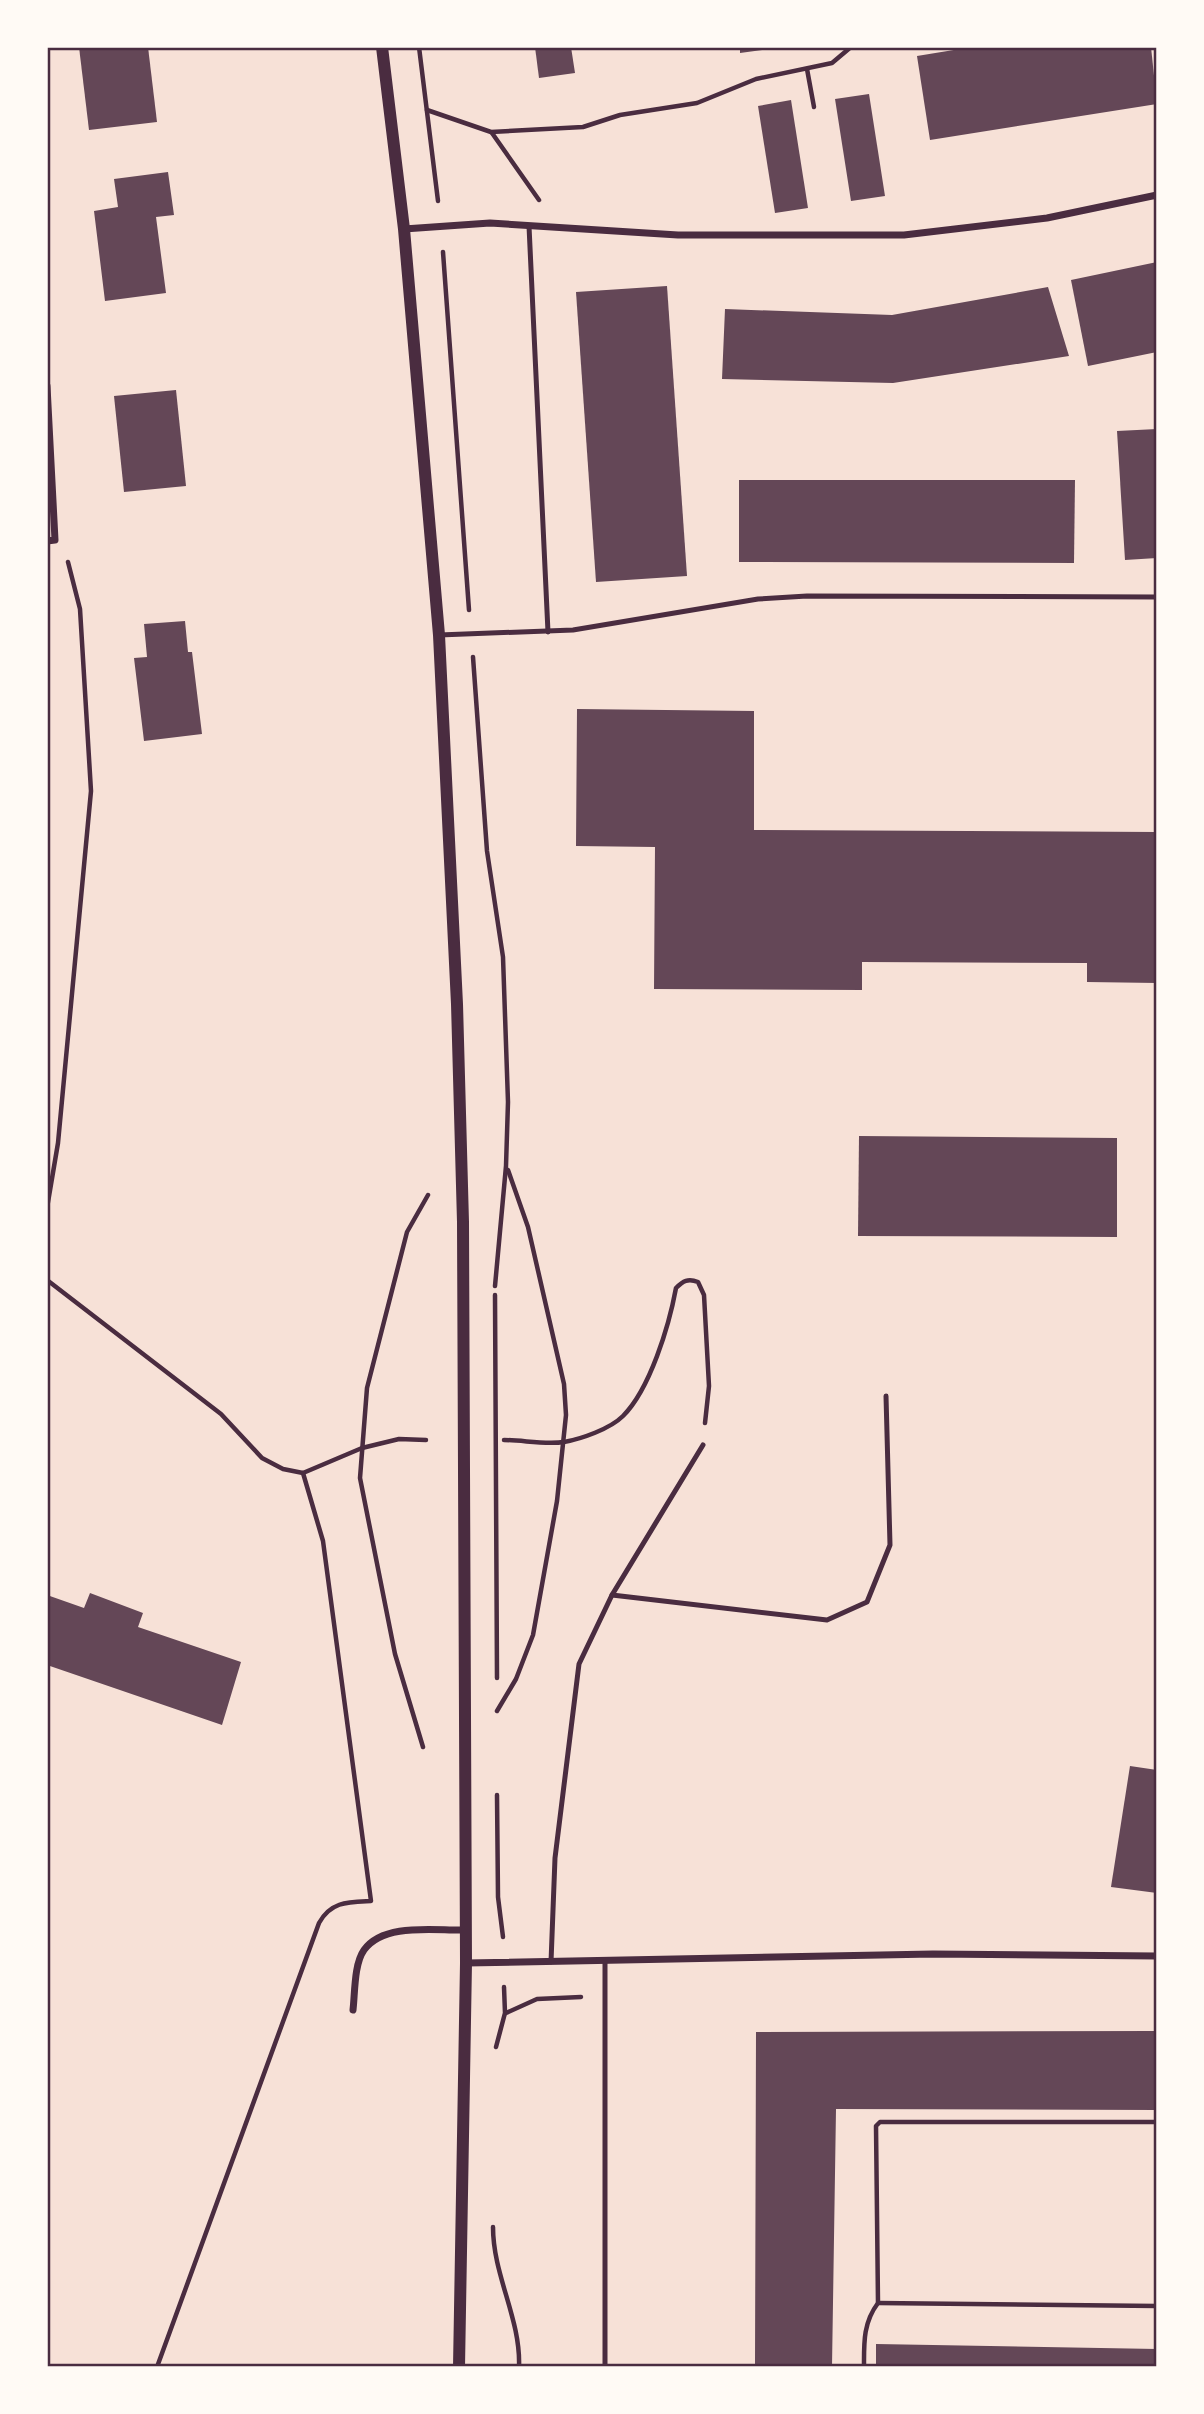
<svg xmlns="http://www.w3.org/2000/svg" width="1204" height="2414" viewBox="0 0 1204 2414" font-family="Manrope,sans-serif">
<rect width="100%" height="100%" fill="#f7e1d7"/>
<g fill="#644757">
<polygon points="79,47 148,47 157,122 89,130"/>
<polygon points="535,47 571,47 575,73 539,78"/>
<polygon points="740,47 769,47 769,49 740,53"/>
<polygon points="972,47 1151,47 1157,104 930,140 917,56"/>
<polygon points="869,94 885,196 851,201 835,99"/>
<polygon points="791,100 808,208 775,213 758,106"/>
<polygon points="168,172 174,215 156,217 166,293 105,301 94,211 118,207 114,179"/>
<polygon points="1157,262 1157,352 1088,366 1071,280"/>
<polygon points="667,286 687,576 596,582 576,292"/>
<polygon points="1048,287 1069,356 893,383 722,379 725,309 892,315"/>
<polygon points="176,390 186,486 124,492 114,396"/>
<polygon points="1157,429 1157,558 1125,560 1117,431"/>
<polygon points="739,480 1075,480 1074,563 739,562"/>
<polygon points="185,621 188,652 192,652 202,734 144,741 134,658 147,657 144,624"/>
<polygon points="577,709 754,711 754,830 1157,832 1157,983 1087,982 1087,963 862,962 862,990 654,989 655,847 576,846"/>
<polygon points="859,1136 1117,1138 1117,1237 858,1236"/>
<polygon points="90,1593 143,1613 138,1627 241,1662 222,1725 47,1665 47,1595 84,1608"/>
<polygon points="1130,1766 1157,1770 1157,1893 1111,1887"/>
<polygon points="1157,2031 1157,2110 836,2109 832,2367 755,2367 756,2032"/>
<polygon points="876,2344 1157,2349 1157,2367 876,2367"/>
</g>
<g fill="none" stroke-linecap="round" stroke-linejoin="round">
<g stroke="#4a2c40" stroke-width="4.5">
<polyline points="419,47 438,201"/>
<polyline points="807,69 814,107"/>
<polyline points="427,110 491,132 583,127 620,115 697,103 756,79 832,63 851,47"/>
<polyline points="492,133 539,200"/>
<polyline points="443,252 469,610"/>
<polyline points="473,657 487,851 503,957 508,1102 506,1166 495,1286"/>
<polyline points="47,1208 58,1143 91,791 80,609 68,562"/>
<polyline points="47,1280 221,1414 262,1458 283,1469 303,1473 362,1448 399,1439 426,1440"/>
<polyline points="495,1295 497,1678"/>
<path d="M 504,1440 C 523,1440 545,1445 564,1442 C 581,1439 610,1429 623,1416 C 650,1389 669,1326 676,1288 C 683,1281 688,1278 698,1282 L 704,1295 L 709,1386 L 705,1423"/>
<polyline points="497,1711 516,1679 533,1635 557,1501 566,1415 564,1384 528,1227 508,1170"/>
<polyline points="423,1747 395,1654 360,1478 367,1388 407,1232 428,1195"/>
<polyline points="497,1795 498,1897 503,1937"/>
<polyline points="506,2013 537,1999 581,1997"/>
<polyline points="496,2047 505,2013 504,1987"/>
<path d="M 493,2227 C 493,2276 521,2319 519,2367"/>
<polyline points="878,2303 1157,2306"/>
<path d="M 157,2367 L 319,1923 C 331,1901 349,1902 371,1901 L 323,1541 L 303,1473"/>
<path d="M 864,2367 C 864,2343 863,2323 878,2303 L 876,2126 L 880,2122 L 1157,2122"/>
</g>
<g stroke="#4a2c40" stroke-width="5">
<polyline points="529,226 548,632"/>
<polyline points="439,635 573,630 758,599 807,596 1157,597"/>
<polyline points="612,1595 827,1620 867,1602 890,1545 886,1396"/>
<polyline points="605,1960 605,2367"/>
<polyline points="551,1962 555,1858 579,1664 612,1595 703,1445"/>
</g>
<g stroke="#4a2c40" stroke-width="7">
<polyline points="404,229 490,223 678,235 904,235 1047,218 1157,195"/>
<polyline points="47,386 55,540 47,541"/>
<polyline points="466,1963 933,1954 1157,1956"/>
<path d="M 353,2010 C 355,1993 354,1964 364,1950 C 384,1922 436,1931 465,1930"/>
</g>
<polyline stroke="#4a2c40" stroke-width="12" points="382,47 404,229 439,635 457,1004 463,1222 466,1963 459,2367"/>
</g>
<rect width="1204" height="2414" fill="none" stroke="#fffaf5" stroke-width="98"/>
<rect x="49" y="49" width="1106" height="2316" fill="none" stroke="#4a2c40" stroke-width="2.5"/>
</svg>
